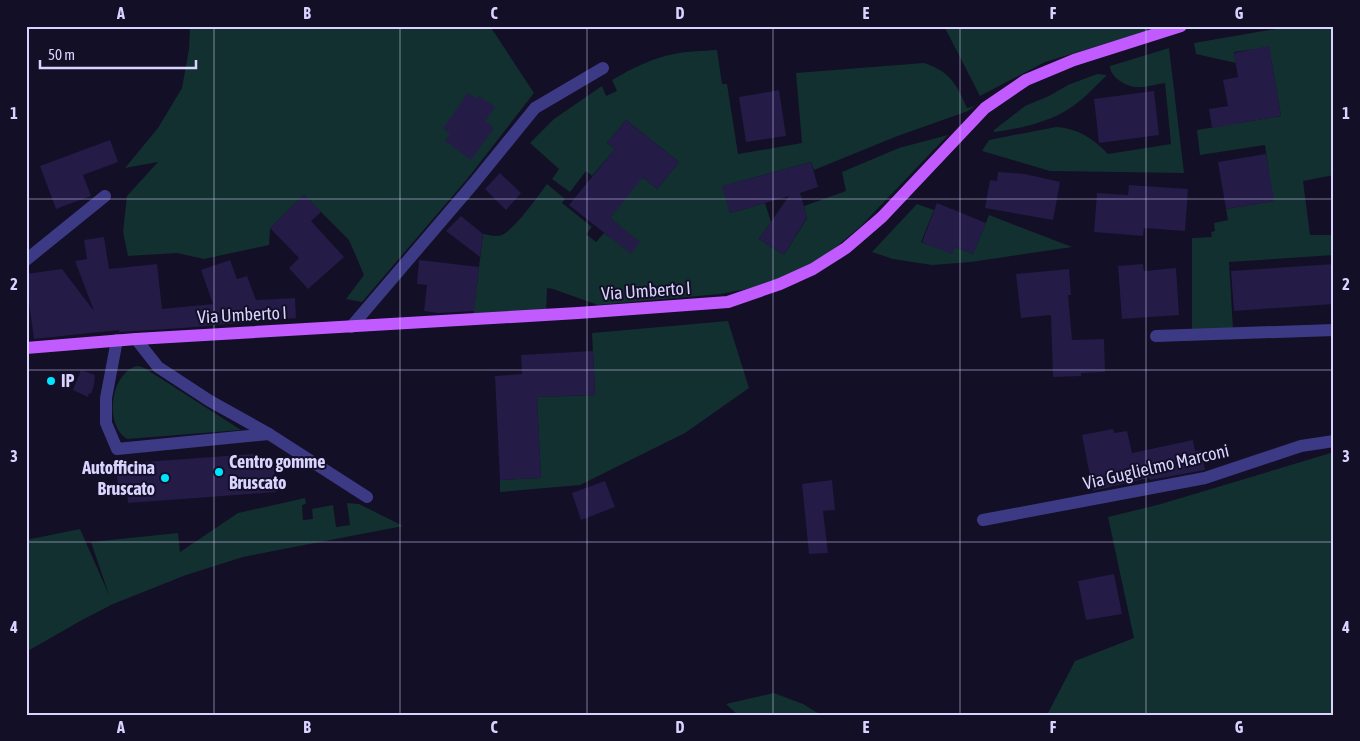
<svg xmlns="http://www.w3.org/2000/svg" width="1360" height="741" viewBox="0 0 1360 741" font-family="'Asap Condensed',sans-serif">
<rect width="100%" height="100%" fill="#130f26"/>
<g fill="#12302f">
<polygon points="190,26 490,26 534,93 468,178 362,302 346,299 364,275 349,240 304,195 270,228 269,245 204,259 177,253 128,256 123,232 127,196 158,162 125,168 158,128 182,88 189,49"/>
<polygon points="944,26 1163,26 1045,62 980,96"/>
<polygon points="1293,26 1334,26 1334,175 1303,181 1310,235 1334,235 1334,255 1229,262 1233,329 1192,332 1192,238 1212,237 1211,232 1215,231 1214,223 1228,220 1226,209 1273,201 1265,145 1200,155 1197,130 1281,116 1269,47 1234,52 1236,63 1196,54 1194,43"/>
<path d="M 1169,48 L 1184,173 L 1050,171 L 982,151 L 989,140 L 1056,127 C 1077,128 1093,138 1108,154 L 1171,144 L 1165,83 C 1156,84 1145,88 1136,87 C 1125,86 1110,77 1110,66 Z"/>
<path d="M 717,50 L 722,84 L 727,84 L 738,154 L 802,143 L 796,73 L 924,63 C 951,72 956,84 967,108 L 975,106 L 968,111 L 895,137 L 814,170 L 811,162 L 723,186 L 730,213 L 765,203 L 771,222 L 759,239 L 784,255 L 807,218 L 804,206 L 846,191 L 842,172 L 899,148 L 948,135 L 861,226 L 829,253 L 802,272 L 747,289 L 720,294 L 598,305 L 553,289 L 547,288 L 546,315 L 473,317 L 483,234 C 489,235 497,237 502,235 C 515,229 538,196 547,184 L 565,199 L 562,203 L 592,227 L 586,234 L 596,242 L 604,233 L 611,238 L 620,226 L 610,218 L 639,174 L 657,189 L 679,162 L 626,120 L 607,143 L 615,149 L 592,176 L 586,171 L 570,192 L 552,179 L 559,169 L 530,143 L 554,119 L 602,86 L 606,96 L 617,91 L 612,80 C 631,69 652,58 674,54 C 688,51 703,51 717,50 Z"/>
<path d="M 1097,74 L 1107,75 C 1093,89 1079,104 1062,113 C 1041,124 1017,129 994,132 L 994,130 L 1025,106 L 1049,96 L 1068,85 Z"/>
<polygon points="917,204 934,210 921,242 952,253 955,247 973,254 989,215 1072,247 971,262 932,265 893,259 872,252"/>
<polygon points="728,321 749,388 685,433 580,485 500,492 500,480 541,478 537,397 595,395 592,333"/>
<path d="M 137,366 L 142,367 L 146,369 L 241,430 L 127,439 C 104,425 110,373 137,366 Z"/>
<polygon points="1334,452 1334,715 1047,715 1075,661 1134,638 1108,517 1161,504"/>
<polygon points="305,498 306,504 302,505 303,520 313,519 312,509 333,505 336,527 350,525 347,503 359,504 403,526 243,557 186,575 113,604 82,620 26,652 26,540 80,529 109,595 91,542 178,533 180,552 238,513"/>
<polygon points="774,693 803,704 821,715 738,715 726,704"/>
</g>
<g fill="#241b47">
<polygon points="1269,46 1281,116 1212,128 1209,109 1228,106 1223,80 1238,77 1234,53"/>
<polygon points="779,90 786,136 746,142 739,97"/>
<polygon points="1154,91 1159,135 1099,143 1094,99"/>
<polygon points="468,93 477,99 479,96 495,107 485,121 494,128 471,160 445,141 450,134 443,128"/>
<polygon points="626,120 679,162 657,189 643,177 610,218 640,242 631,254 569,205 615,149 607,143"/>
<polygon points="110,140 118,162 83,175 91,196 56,209 40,166"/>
<polygon points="1266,154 1274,201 1226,209 1218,162"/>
<polygon points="811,162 818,187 800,193 807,217 784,255 759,239 789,196 730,213 722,186"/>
<polygon points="998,172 1025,174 1060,182 1053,220 985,208 990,180 997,181"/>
<polygon points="500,173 521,193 506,210 485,189"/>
<polygon points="1129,185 1188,189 1185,231 1144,228 1143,236 1094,232 1097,193 1128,195"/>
<polygon points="304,195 321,212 311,221 344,257 308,289 289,268 299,258 270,228"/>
<polygon points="937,203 986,223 973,254 955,247 952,254 922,242"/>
<polygon points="461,216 483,234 480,257 446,231"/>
<polygon points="104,237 109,269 157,264 162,309 213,304 201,270 230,260 237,279 247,276 256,300 295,298 296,318 183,328 119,332 119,330 34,339 28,295 26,295 26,274 62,269 94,311 75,261 87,259 84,240"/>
<polygon points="419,260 479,267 474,311 438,313 424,311 427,285 417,284"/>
<polygon points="1143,264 1144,271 1176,268 1179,315 1122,319 1118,266"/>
<polygon points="1334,264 1334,304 1234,311 1231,271"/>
<polygon points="1069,269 1071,295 1068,295 1072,340 1104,339 1105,372 1081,373 1081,376 1053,377 1051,315 1021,318 1016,274"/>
<polygon points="593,351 595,395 537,397 541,478 500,480 495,376 522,374 521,355"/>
<polygon points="81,370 95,375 94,385 91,394 89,393 88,397 73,390"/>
<polygon points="1113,429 1114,433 1127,431 1132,453 1193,440 1195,451 1201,450 1205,470 1150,480 1149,478 1093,491 1082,435"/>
<polygon points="254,454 255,469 274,467 276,492 128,503 127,489 118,490 116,464"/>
<polygon points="832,480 835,510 823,511 828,553 809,554 802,484"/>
<polygon points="605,481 615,507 581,520 572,493"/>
<polygon points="1114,574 1122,614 1086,620 1078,581"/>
</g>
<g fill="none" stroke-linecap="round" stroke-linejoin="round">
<g stroke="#3d3a85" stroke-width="12">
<polyline points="26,260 105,196"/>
<polyline points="351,327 474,183 535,108 603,68"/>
<polyline points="1156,336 1334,330"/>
<polyline points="136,339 158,367 210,401 269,434 367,497"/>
<polyline points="117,340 106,398 106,423 117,449 269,434"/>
<polyline points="983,520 1205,478 1301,446 1334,441"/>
</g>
<polyline stroke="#c25bff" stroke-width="12" points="26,348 136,339 578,313 728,302 780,284 813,269 846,248 882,217 985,108 1026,80 1074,60 1181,26"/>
</g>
<path fill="none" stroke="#d9d4ff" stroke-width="1" stroke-opacity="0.55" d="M 214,26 L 214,715M 400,26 L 400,715M 587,26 L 587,715M 773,26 L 773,715M 960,26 L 960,715M 1146,26 L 1146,715M 26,199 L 1334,199M 26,370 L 1334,370M 26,542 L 1334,542"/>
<g fill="#00e5ff" stroke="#130f26" stroke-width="2">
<circle cx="51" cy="381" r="5"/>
<circle cx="219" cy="472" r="5"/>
<circle cx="165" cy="478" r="5"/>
</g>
<g text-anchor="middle" stroke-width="4" stroke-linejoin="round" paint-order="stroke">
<g font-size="18" fill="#d9d4ff" stroke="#130f26">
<text transform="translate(646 291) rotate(-4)" y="6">Via Umberto I</text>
<text transform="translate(242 315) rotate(-3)" y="6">Via Umberto I</text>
<text transform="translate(1156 467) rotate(-13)" y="6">Via Guglielmo Marconi</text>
</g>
<g font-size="18" font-weight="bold" fill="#d9d4ff" stroke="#130f26" text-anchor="start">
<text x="61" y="387">IP</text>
<text x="229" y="468">Centro gomme<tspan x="229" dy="21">Bruscato</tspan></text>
<text x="155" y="474" text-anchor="end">Autofficina<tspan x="155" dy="21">Bruscato</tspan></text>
</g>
</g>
<rect width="1360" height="741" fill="none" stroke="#130f26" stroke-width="55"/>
<path d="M40 60v8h156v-8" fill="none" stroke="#d9d4ff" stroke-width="2.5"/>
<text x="48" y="60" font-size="15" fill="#d9d4ff" stroke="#130f26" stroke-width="4" paint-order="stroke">50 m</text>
<rect x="28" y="28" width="1304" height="686" fill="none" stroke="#d9d4ff" stroke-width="2"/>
<g font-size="16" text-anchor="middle" font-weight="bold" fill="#d9d4ff">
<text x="121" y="19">A</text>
<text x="307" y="19">B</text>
<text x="494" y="19">C</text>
<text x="680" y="19">D</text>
<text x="866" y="19">E</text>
<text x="1053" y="19">F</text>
<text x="1239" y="19">G</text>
<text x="14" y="119">1</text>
<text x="1346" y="119">1</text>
<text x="14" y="290">2</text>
<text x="1346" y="290">2</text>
<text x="14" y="462">3</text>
<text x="1346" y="462">3</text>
<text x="14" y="633">4</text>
<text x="1346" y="633">4</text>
<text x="121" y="733">A</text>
<text x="307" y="733">B</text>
<text x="494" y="733">C</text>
<text x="680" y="733">D</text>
<text x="866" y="733">E</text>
<text x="1053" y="733">F</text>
<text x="1239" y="733">G</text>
</g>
</svg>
